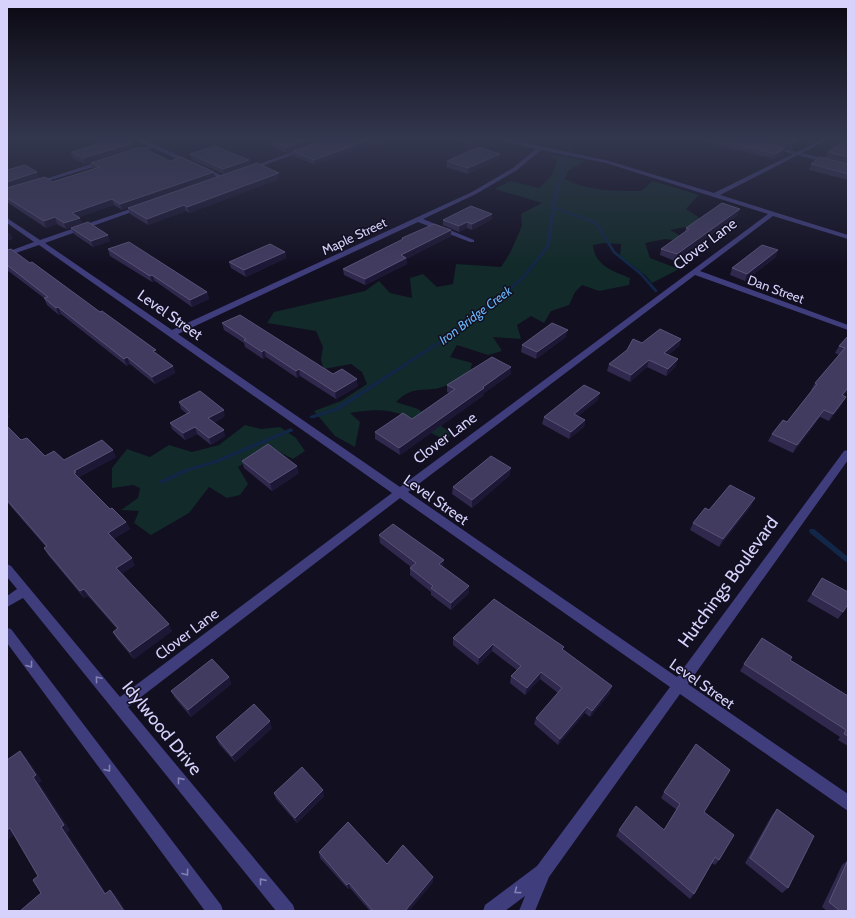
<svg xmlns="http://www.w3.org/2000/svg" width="855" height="918" viewBox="0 0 855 918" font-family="Cabin,sans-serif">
<rect width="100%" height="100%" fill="#120f21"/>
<g fill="#122a29">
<path d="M 548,154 L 585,161 L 568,171 L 565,179 C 587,191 616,191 641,191 L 653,181 L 699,195 L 686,209 L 715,228 L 685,227 L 670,230 L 681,236 L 681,241 L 665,239 L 645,243 L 650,258 L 679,269 L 652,283 L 645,275 L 620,256 L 621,244 L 604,243 L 593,245 C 595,266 613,271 630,278 L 629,285 L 599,291 L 582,285 L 575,292 L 569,305 L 551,311 L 544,323 L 531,316 L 517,325 L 521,339 L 493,337 L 502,351 L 488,355 L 457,345 L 450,357 L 472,363 L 470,372 C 461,377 452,384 442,387 C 424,393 414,384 396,402 L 418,409 L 448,431 L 450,436 L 445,439 C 430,435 420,423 405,416 C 386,408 370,410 350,413 L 360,422 L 355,447 L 335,436 L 314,411 L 341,401 L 367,384 L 362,372 L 351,364 L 324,369 L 321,360 L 323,347 L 316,331 L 267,323 L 274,312 L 365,291 L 379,281 L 390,293 L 412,298 L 410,278 L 423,274 L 437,287 L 453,284 L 456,264 L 501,267 L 510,253 L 522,226 L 521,214 L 542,203 L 495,189 L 510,181 L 539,188 L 551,176 L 557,162 Z"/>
<polygon points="245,425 261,429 280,427 296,438 305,451 293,459 271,448 238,467 248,484 240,495 227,498 209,487 189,513 151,535 134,523 139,511 121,510 138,498 140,488 133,485 112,488 112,468 127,449 150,457 169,445 192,452 219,445"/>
</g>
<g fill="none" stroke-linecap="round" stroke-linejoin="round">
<g fill="#122747" fill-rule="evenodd">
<polygon points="565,139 567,139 571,152 569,151"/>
<polygon points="566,155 568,156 557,199 555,207 597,222 615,251 642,273 657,290 657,292 655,292 640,275 613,253 595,224 555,209 550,246 523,280 444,341 339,410 314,418 310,418 310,416 335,408 442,339 521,278 546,246 553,199"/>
<polygon points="291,428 293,430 293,431 217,463 189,471 164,483 160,483 159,482 160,481 185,469 213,461"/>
<polygon points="810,529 814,529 848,557 848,562 846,562 810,533 809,531"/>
</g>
<g fill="#3f3d7c" fill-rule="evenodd">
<polygon points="134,139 141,139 156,145 227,178 222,179 153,148 131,154 131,152 148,146"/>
<path d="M 501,139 L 508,139 L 609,161 L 714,193 L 793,154 L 771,148 L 770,147 L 773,145 L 797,152 L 823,139 L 828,139 L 802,153 L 848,165 L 848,169 L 798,155 L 720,195 L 848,235 L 848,239 L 773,216 L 700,271 L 848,325 L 848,330 L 695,275 L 408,492 L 677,677 L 844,451 L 848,450 L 848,460 L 688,684 L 848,794 L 848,811 L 680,694 L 549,877 L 535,911 L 519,911 L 525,896 L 505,911 L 483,911 L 485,905 L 537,866 L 670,687 L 400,498 L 128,707 L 293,905 L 295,911 L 276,911 L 23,598 L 7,607 L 7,596 L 17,589 L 7,577 L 7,564 L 11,566 L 120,697 L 392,493 L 39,245 L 7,256 L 7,252 L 34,242 L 7,223 L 7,218 L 40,240 L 139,206 L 143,206 L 143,208 L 45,243 L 172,330 L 472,192 L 513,168 L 536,149 L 501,140 ZM 541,150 L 606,163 L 768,214 L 400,487 L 178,334 L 418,222 L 470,242 L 474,242 L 474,240 L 423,219 L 476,194 L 517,170 Z"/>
<polygon points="303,148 308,149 251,170 246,169"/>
<polygon points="104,160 107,162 106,163 38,184 33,183"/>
<polygon points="7,628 11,629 221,905 223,911 205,911 7,643"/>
</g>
</g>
<g fill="#30294d">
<polygon points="274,139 394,139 378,145 374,143 315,165 294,156 293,151 316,143 286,153 271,146 270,140"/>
<polygon points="452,139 485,139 470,145"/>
<polygon points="692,139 807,139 791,149 753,139 784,153 774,159"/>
<polygon points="848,139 848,163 825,158 828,152"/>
<polygon points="95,143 133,143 135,149 85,164 73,158 71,152 96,145"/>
<polygon points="141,147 122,210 114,205 79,217 82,224 66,229 57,224 46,228 7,202 7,170 37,172 39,178 52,182 94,169 93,169 91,163"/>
<polygon points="190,154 249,160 250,165 224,174 192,160"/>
<polygon points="500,159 468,174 446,167 447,161"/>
<polygon points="811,164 848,164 848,180 809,170"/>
<polygon points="279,173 279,179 189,213 186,211 148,225 130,214 128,208"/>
<polygon points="738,215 675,261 660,255 661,249 685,232 686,228"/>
<polygon points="492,219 472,230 467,228 459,232 443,225 443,220"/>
<polygon points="71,228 110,241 93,247 74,234"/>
<polygon points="451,230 451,236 406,259 407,264 365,285 344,275 343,269 402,240 402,238"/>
<polygon points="7,249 30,263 157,354 173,366 175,373 155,384 130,364 127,366 61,314 59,315 47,305 44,298 7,270"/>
<polygon points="108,249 207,292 209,299 192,307 155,281 152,282 110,256"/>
<polygon points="285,252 286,258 246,277 231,268 229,262"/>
<polygon points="776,257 745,281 730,275 732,268"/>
<polygon points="222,323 333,374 358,386 336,399 300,376 297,378 266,357 263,359 245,347 244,343 224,330"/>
<polygon points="848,336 848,391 844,396 842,404 829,421 820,417 793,453 768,441 772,434 787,422 812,391 811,390 815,383 839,355 835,353 839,346"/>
<polygon points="566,337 536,359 521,352 522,345"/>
<polygon points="681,339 679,346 668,355 676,366 666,376 647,367 630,382 607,371 609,364 642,343"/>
<polygon points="511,374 484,393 484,395 400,455 375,439 375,432 412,419 450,393 447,392 447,385"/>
<polygon points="598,400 578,416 585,420 584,427 569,439 542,424 544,417"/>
<polygon points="179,402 225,416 214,423 225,436 211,445 197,434 185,440 172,429 170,423 187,414 181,409"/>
<polygon points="7,426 21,440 45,456 64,460 116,457 79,477 110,509 126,522 130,529 113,539 135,565 122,573 172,631 134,659 117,639 113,632 117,629 88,596 84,598 48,555 44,548 46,547 7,502"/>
<polygon points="242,461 299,473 272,491 244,468"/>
<polygon points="510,475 472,508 452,494 453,487"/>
<polygon points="751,506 719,547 690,530 693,523 709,510"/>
<polygon points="379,535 443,567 469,586 469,593 451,610 431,595 431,592 410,575 410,568 411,567 380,543"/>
<polygon points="822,578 843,612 838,619 807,601"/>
<polygon points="453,638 563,650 610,693 590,717 585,713 558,745 534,724 536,718 558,693 540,679 525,695 510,683 511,676 517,670 492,651 478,665 453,645"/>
<polygon points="790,660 848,696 848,746 838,740 840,737 740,671 744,664"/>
<polygon points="229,677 231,684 191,717 175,698 171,691"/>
<polygon points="272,728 235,762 219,744 216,737"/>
<polygon points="664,792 704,812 719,860 715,865 712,863 694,894 690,899 616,836 619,830 664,830 677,810 661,798"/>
<polygon points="274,793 324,796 297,823 276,799"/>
<polygon points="777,809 788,888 782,893 745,863 772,815"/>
<polygon points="319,852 387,864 433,882 409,911 370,911 350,888 348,889 320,858"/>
<polygon points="848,860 848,911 827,911 822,907 842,865"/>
</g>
<g fill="#1c1734">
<polygon points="311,139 328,139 286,153 286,147"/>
<polygon points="372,139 374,139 374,143 315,165 314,160"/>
<polygon points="378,139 394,139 378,145"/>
<polygon points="471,139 485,139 470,145"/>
<polygon points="800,139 807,139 791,149 793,143"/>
<polygon points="133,143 135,149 85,164 83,158"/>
<polygon points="785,148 784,153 774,159 776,154"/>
<polygon points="500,154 500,159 468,174 468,168"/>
<polygon points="249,160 250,165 224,174 223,169"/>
<polygon points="37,172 39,178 7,188 7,182"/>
<polygon points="214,172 215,178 122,210 120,204"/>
<polygon points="279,173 279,179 189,213 187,207"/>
<polygon points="112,199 114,205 74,219 72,213"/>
<polygon points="184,205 186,211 148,225 147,219"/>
<polygon points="740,209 738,215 675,261 677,254"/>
<polygon points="492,214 492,219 472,230 472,224"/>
<polygon points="55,217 57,224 46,228 44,221"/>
<polygon points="80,218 82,224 66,229 64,223"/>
<polygon points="467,222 467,228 459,232 459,226"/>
<polygon points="451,230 451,236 406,259 407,264 365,285 365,279 401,255"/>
<polygon points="10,233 13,239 7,241 7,234"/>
<polygon points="108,235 110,241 93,247 91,241"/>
<polygon points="778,250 776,257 745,281 747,274"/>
<polygon points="285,252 286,258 246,277 244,270"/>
<polygon points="152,275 155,281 152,282 150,276"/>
<polygon points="207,292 209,299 192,307 190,300"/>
<polygon points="58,307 61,314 59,315 56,308"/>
<polygon points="568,330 566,337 536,359 537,352"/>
<polygon points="681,339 679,346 662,360 664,353"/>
<polygon points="264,350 266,357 263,359 262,352"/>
<polygon points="127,357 130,364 127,366 124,359"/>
<polygon points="678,359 676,366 666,376 668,369"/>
<polygon points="649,360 647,367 630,382 631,375"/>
<polygon points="173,366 175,373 155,384 152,377"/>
<polygon points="511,367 511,374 484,393 484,395 400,455 399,448 483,387"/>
<polygon points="299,369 300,376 297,378 296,371"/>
<polygon points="357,379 358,386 336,399 335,392"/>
<polygon points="848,388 848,391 839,403 842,395"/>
<polygon points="600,393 598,400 572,421 574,414"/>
<polygon points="846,397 842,404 829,421 833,414"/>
<polygon points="224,410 225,416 210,425 208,418"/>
<polygon points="824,410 820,417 793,453 797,445"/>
<polygon points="7,412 10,417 7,419"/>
<polygon points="585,420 584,427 569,439 571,432"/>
<polygon points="195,427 197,434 185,440 183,433"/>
<polygon points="224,430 225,436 211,445 209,438"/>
<polygon points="113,450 116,457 79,477 80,480 74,473 74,471"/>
<polygon points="297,466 299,473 272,491 270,483"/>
<polygon points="511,468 510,475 472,508 472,500"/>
<polygon points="755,498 751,506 719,547 723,539"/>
<polygon points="126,522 130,529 111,540 108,533"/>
<polygon points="132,558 135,565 120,575 116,568"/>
<polygon points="444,560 443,567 439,564"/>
<polygon points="469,586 469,593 451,610 451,603"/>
<polygon points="84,589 88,596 84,598 80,591"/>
<polygon points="169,624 172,631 134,659 130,652"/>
<polygon points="493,644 492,651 478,665 479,658"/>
<polygon points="541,672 540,679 525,695 527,688"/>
<polygon points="229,677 231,684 191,717 188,710"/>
<polygon points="612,686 610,693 590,717 592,711"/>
<polygon points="587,707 585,713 558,745 560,739"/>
<polygon points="270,721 272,728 235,762 232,756"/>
<polygon points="20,751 26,757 42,781 39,783 70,830 67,833 110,899 105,894 61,827 33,777"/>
<polygon points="323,790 324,796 297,823 295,818"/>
<polygon points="10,828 16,833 7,841 7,830"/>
<polygon points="433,877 433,882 409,911 405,911"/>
<polygon points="349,883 350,888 348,889 347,885"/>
<polygon points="110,890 115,894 126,911 124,911"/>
</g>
<g fill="#413b60" stroke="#595378">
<polygon points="109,139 124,139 133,143 83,158 71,152 98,144 95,143"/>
<polygon points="274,139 311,139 286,147 270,140"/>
<polygon points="327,139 372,139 314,160 293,151"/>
<polygon points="715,139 751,139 785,148 776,154"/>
<polygon points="774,139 800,139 793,143"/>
<polygon points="847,139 848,139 848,157 828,152"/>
<polygon points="215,146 249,160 223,169 190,154"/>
<polygon points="141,147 170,161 181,157 214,172 120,204 112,199 72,213 80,218 64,223 55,217 44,221 7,198 7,188 45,177 52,182 100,167 91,163"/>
<polygon points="479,147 500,154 468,168 447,161"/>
<polygon points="820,157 848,164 848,174 811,164"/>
<polygon points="257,163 279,173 187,207 184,205 147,219 128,208"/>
<polygon points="25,165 37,172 7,182 7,170"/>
<polygon points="722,203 740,209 677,254 661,249 689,229 686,228"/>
<polygon points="471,206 492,214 472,224 467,222 459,226 443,220"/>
<polygon points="88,222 108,235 91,241 71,228"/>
<polygon points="434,224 451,230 401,255 406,258 365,279 343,269 403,239 402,238"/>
<polygon points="129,242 207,292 190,300 152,275 150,276 108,249"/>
<polygon points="270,244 285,252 244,270 229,262"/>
<polygon points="762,245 778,250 747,274 732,268"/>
<polygon points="11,249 30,263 32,262 100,312 102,311 156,350 153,351 173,366 152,377 127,357 124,359 58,307 56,308 44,298 48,297 7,265 7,250"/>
<polygon points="240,315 333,374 342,369 357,379 335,392 299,369 296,371 264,350 262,352 244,340 246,339 222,323"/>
<polygon points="552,323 568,330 537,352 522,345"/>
<polygon points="660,329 681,339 664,353 678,359 668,369 649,360 631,375 609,364 627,350 633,339 642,343"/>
<polygon points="848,336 848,388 842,395 846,397 833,414 824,410 797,445 772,434 783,420 787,422 817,384 815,383 845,348 839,346"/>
<polygon points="492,357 511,367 483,387 484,388 399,448 375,432 403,413 412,419 455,389 447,385"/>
<polygon points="584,385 600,393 574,414 585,420 571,432 544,417"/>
<polygon points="200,391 224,410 208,418 224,430 209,438 195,427 183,433 170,423 190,412 179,402"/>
<polygon points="7,426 21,440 27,438 45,456 54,451 64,460 102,440 113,450 74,471 76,472 74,473 110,509 112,508 126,522 108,533 132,558 116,568 169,624 130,652 113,632 118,628 84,589 80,591 44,548 47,546 7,500"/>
<polygon points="268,444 297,466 270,483 242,461"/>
<polygon points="491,456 511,468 472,500 453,487"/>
<polygon points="730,485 755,498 723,539 693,523 705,508 709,510"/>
<polygon points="393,524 444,560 439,564 469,586 451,603 431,588 433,586 410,568 416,563 379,535"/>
<polygon points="822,578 848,592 848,604 843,612 812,594"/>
<polygon points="494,599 564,647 562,649 612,686 592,711 587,707 560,739 536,718 562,688 541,672 527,688 511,676 521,666 493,644 479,658 453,638"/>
<polygon points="762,638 792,657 790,660 848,696 848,736 844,734 846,730 744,664"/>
<polygon points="212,659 229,677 188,710 171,691"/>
<polygon points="254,704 270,721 232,756 216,737"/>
<polygon points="696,744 730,770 704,812 734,835 719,860 715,857 694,894 619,830 636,806 664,830 680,804 664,792"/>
<polygon points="20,751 36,775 33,777 64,825 61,827 105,894 110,890 124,911 20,911 41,893 33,880 38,876 10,828 7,830 7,760"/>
<polygon points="302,767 323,790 295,818 274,793"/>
<polygon points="777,809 814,836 788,888 750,858"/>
<polygon points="348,822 387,864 403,845 433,877 405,911 373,911 349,883 347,885 319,852"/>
<polygon points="848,860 848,911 840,911 829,902"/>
</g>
<defs><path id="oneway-chevron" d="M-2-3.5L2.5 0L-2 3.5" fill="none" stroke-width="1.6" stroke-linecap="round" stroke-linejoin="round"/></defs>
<g stroke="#8380b6">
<use href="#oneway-chevron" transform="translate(30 665) rotate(53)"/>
<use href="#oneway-chevron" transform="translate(98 679) rotate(-130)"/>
<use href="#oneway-chevron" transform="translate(108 769) rotate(53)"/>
<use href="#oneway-chevron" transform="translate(180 780) rotate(-129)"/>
<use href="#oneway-chevron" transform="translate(186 873) rotate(53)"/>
<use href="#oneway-chevron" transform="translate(262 881) rotate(-129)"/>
<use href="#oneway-chevron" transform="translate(517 891) rotate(143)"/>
</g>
<linearGradient id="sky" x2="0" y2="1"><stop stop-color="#0a0812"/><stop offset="0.52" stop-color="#33374e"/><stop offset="1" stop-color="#33374e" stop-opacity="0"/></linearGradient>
<rect width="855" height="267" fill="url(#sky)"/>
<g text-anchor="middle" stroke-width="3" stroke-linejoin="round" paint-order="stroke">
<g font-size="13" fill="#d6d2fc" stroke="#120f21">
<text transform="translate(354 236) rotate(-25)" y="5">Maple Street</text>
<text transform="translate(776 289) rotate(20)" y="5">Dan Street</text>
</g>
<g font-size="13" font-style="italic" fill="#67b4f4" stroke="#120f21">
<text transform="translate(475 315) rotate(-37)" y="5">Iron Bridge Creek</text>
</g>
<g font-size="15" fill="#d6d2fc" stroke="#120f21">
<text transform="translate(705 244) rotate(-37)" y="5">Clover Lane</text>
<text transform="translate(170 315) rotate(35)" y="5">Level Street</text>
<text transform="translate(445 438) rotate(-37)" y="5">Clover Lane</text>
<text transform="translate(436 500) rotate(35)" y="5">Level Street</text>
<text transform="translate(187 634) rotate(-37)" y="5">Clover Lane</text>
<text transform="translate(702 684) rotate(35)" y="5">Level Street</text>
</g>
<g font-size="18" fill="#d6d2fc" stroke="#120f21">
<text transform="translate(728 582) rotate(-54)" y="6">Hutchings Boulevard</text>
<text transform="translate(162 728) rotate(51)" y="6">Idylwood Drive</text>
</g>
</g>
<rect width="855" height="918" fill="none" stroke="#d6d2fc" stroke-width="16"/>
</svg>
